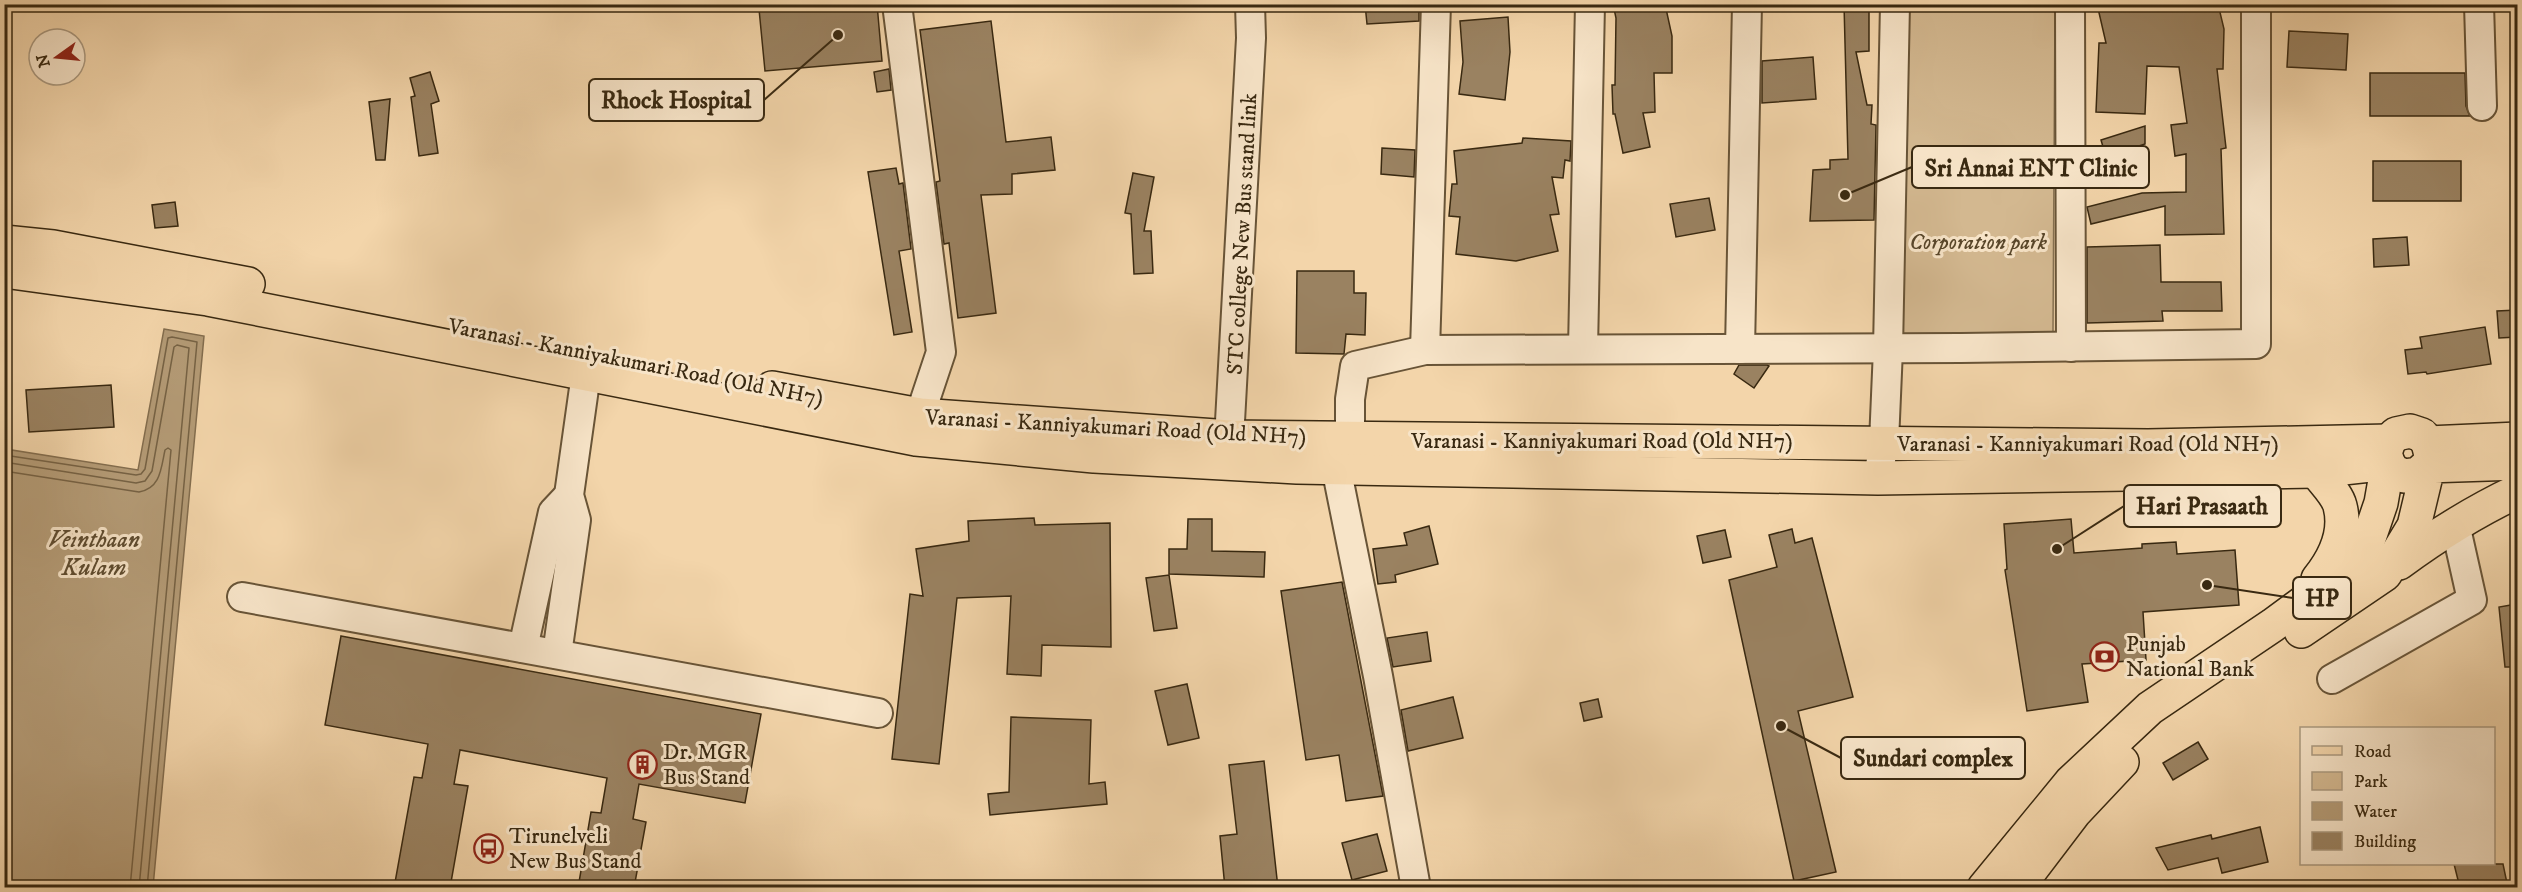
<svg xmlns="http://www.w3.org/2000/svg" width="2522" height="892" viewBox="0 0 2522 892" font-family="'IM FELL DW Pica',serif">
<rect width="100%" height="100%" fill="#f3d5aa"/>
<filter id="stains"><feTurbulence type="fractalNoise" baseFrequency=".00333" numOctaves="4"/><feColorMatrix values="0 0 0 0 .2 0 0 0 0 .09 0 0 0 0 .02 0 0 0 .5 -.17"/></filter>
<radialGradient id="worn" r=".72"><stop offset=".6" stop-color="#630" stop-opacity="0"/><stop offset="1" stop-color="#630" stop-opacity=".3"/></radialGradient>
<polygon fill="#d3b890" stroke="#867050" stroke-width="1.5" points="1909,5 2055,5 2053,332 1899,334"/>
<polygon fill="#b49b76" stroke="#836d4e" stroke-width="1.5" points="164,329 204,336 153,887 5,887 5,449 138,470"/>
<g fill="none" stroke-linecap="round" stroke-linejoin="round">
<g stroke="#766244" stroke-width="1.5">
<polyline points="4,455 136,475 141,474 145,469 168,338 172,337 197,342 147,888"/>
<polyline points="4,462 136,483 145,481 152,471 174,347 177,345 189,348 139,888"/>
<path d="M 4,471 L 139,492 C 161,488 161,468 165,450 L 168,448 L 171,450 L 130,888"/>
</g>
</g>
<g fill="#9a8261" stroke="#392911" stroke-width="1.5">
<polygon points="814,4 877,4 882,61 765,71 759,9"/>
<polygon points="1365,4 1419,4 1419,21 1367,24"/>
<polygon points="1613,4 1665,4 1672,36 1672,73 1654,73 1655,112 1643,113 1650,147 1623,153 1615,114 1613,114 1612,85 1615,85 1616,18"/>
<polygon points="1844,4 1869,4 1869,51 1856,52 1867,105 1872,105 1871,124 1876,125 1874,220 1810,221 1813,170 1830,169 1830,160 1848,159"/>
<polygon points="2097,4 2218,4 2224,29 2223,69 2217,69 2226,148 2221,149 2224,234 2165,235 2165,206 2091,224 2087,207 2142,193 2186,192 2186,154 2175,156 2171,125 2187,123 2179,67 2147,66 2145,114 2096,112 2099,43 2106,43"/>
<polygon points="1508,17 1510,52 1505,100 1459,94 1463,62 1460,21"/>
<polygon points="991,21 1006,142 1051,137 1055,170 1012,174 1012,194 981,195 996,313 958,318 949,243 944,244 936,182 940,181 920,30"/>
<polygon points="2289,31 2348,34 2346,70 2287,67"/>
<polygon points="1813,57 1816,99 1762,103 1762,61"/>
<polygon points="889,69 891,90 877,92 874,72"/>
<polygon points="430,72 439,101 431,104 438,153 419,156 411,97 415,96 410,78"/>
<polygon points="2370,73 2465,73 2466,106 2470,116 2370,116"/>
<polygon points="390,99 385,160 376,160 369,102"/>
<polygon points="2145,126 2145,144 2106,157 2101,140"/>
<polygon points="1523,138 1571,141 1570,161 1565,160 1563,178 1552,177 1559,214 1550,215 1558,251 1516,261 1456,254 1460,217 1449,216 1452,184 1457,184 1454,151 1522,143"/>
<polygon points="1382,148 1415,150 1414,177 1381,174"/>
<rect x="2373" y="161" width="88" height="40"/>
<polygon points="896,168 899,184 903,183 911,249 899,251 912,332 894,335 868,172"/>
<polygon points="1133,173 1154,177 1144,231 1151,231 1153,273 1134,274 1131,214 1125,213"/>
<polygon points="1709,198 1715,230 1676,237 1670,204"/>
<polygon points="175,202 178,226 155,228 152,205"/>
<polygon points="2407,237 2409,265 2374,267 2373,239"/>
<polygon points="2160,245 2161,282 2221,282 2222,311 2162,311 2163,321 2087,323 2087,247"/>
<polygon points="1297,271 1354,271 1354,293 1366,293 1365,335 1346,334 1344,354 1296,353"/>
<polygon points="2517,310 2517,337 2499,338 2497,311"/>
<polygon points="2485,327 2491,364 2427,374 2426,372 2408,374 2405,350 2422,348 2420,337"/>
<polygon points="1739,365 1767,365 1769,366 1754,388 1734,374"/>
<polygon points="111,385 114,427 29,432 26,390"/>
<polygon points="1034,518 1035,525 1110,523 1111,647 1042,645 1041,676 1007,674 1011,596 957,598 939,764 892,759 910,594 923,596 916,549 969,541 968,521"/>
<polygon points="1188,519 1212,519 1212,551 1265,552 1264,577 1169,574 1169,549 1187,549"/>
<polygon points="2071,519 2074,553 2142,548 2142,544 2176,542 2177,554 2235,550 2239,605 2143,612 2146,660 2082,664 2088,702 2027,711 2005,570 2007,569 2004,524"/>
<polygon points="1429,526 1438,564 1395,575 1396,582 1378,584 1373,549 1407,545 1404,533"/>
<polygon points="1792,529 1795,543 1812,538 1853,697 1798,711 1836,872 1794,881 1729,580 1777,567 1769,535"/>
<polygon points="1725,530 1731,557 1703,563 1697,536"/>
<polygon points="1169,575 1177,628 1154,631 1146,578"/>
<polygon points="1342,582 1383,796 1346,801 1339,755 1306,760 1281,591"/>
<polygon points="2517,604 2517,667 2505,667 2499,607"/>
<polygon points="1427,632 1431,661 1393,667 1387,638"/>
<polygon points="341,636 761,714 745,803 639,784 633,819 646,822 634,888 578,888 591,812 601,813 607,778 460,750 454,784 468,786 450,888 394,888 414,777 422,778 428,744 325,725"/>
<polygon points="1187,684 1199,738 1168,745 1155,691"/>
<polygon points="1453,697 1463,738 1408,751 1401,710"/>
<polygon points="1598,699 1602,717 1584,721 1580,703"/>
<polygon points="1011,717 1091,720 1089,784 1105,782 1107,804 990,815 988,794 1009,792"/>
<polygon points="2198,742 2208,759 2173,780 2163,763"/>
<polygon points="1264,761 1278,888 1225,888 1220,836 1237,834 1229,765"/>
<polygon points="2260,827 2268,862 2222,873 2218,858 2168,870 2156,848 2211,835 2212,839"/>
<polygon points="1377,834 1387,871 1352,880 1342,843"/>
<polygon points="2454,864 2503,864 2508,888 2460,888"/>
</g>
<g fill="none" stroke-linecap="round" stroke-linejoin="round">
<defs>
<g id="minor">
<polyline points="897,4 941,352 920,415 916,437"/>
<polyline points="1436,4 1425,350 1961,348 2256,344 2256,4"/>
<polyline points="2070,4 2071,347"/>
<polyline points="2479,4 2482,106"/>
<polyline points="1583,349 1590,4"/>
<polyline points="1740,349 1747,4"/>
<polyline points="1350,438 1350,399 1355,366 1425,350"/>
<polyline points="1228,458 1251,38 1250,4"/>
<polyline points="1336,467 1378,676 1416,888"/>
<polyline points="1878,478 1884,442 1888,349 1895,4"/>
<polyline points="242,597 878,713"/>
<polyline points="523,648 553,512 569,495"/>
<polyline points="557,654 576,520 569,495 586,374"/>
<polyline points="2332,679 2472,600 2455,524"/>
</g>
<g id="major">
<polyline points="4,242 53,247 248,284"/>
<polyline points="4,271 208,299 916,439 1094,456 1297,467 1878,478 2316,471 2388,463 2381,503 2366,547 2334,580 2273,625 2150,708 2071,782 1984,888"/>
<polyline points="772,388 920,415 1230,437 2148,446 2389,441"/>
<polyline points="2428,443 2518,439"/>
<path d="M 2316,471 C 2323,481 2337,494 2340,506 C 2347,533 2334,559 2318,579"/>
<path d="M 2399,563 C 2437,535 2475,511 2518,491"/>
<polyline points="2301,631 2385,574 2414,526 2431,455 2428,443 2422,435 2410,431 2396,434 2389,441 2385,453 2388,463 2393,471 2404,476 2418,474 2427,466 2518,463"/>
<polyline points="2017,888 2074,813 2122,762"/>
</g>
</defs>
<use href="#minor" stroke="#685437" stroke-width="32"/>
<use href="#major" stroke="#392911" stroke-width="36"/>
<use href="#minor" stroke="#f7e4c8" stroke-width="28"/>
<use href="#major" stroke="#f3d5aa" stroke-width="33"/>
</g>
<defs>
<symbol id="bank-ring" viewBox="-11 -11 22 22"><circle r="9.5" fill="#f7e4c8" stroke="#8f2418" stroke-width="1.5"/><path d="M-6-4H6V4H-6ZM0-2.3a2.3 2.3 0 1 0 0 4.6a2.3 2.3 0 1 0 0-4.6Z" fill="#8f2418"/></symbol>
<symbol id="building-ring" viewBox="-11 -11 22 22"><circle r="9.5" fill="#f7e4c8" stroke="#8f2418" stroke-width="1.5"/><path d="M-4-6H4V6H1V3H-1V6H-4ZM-2.5-4.3h1.7v1.8h-1.7ZM.8-4.3h1.7v1.8H.8ZM-2.5-1h1.7V.8h-1.7ZM.8-1h1.7V.8H.8Z" fill="#8f2418"/></symbol>
<symbol id="bus-ring" viewBox="-11 -11 22 22"><circle r="9.5" fill="#f7e4c8" stroke="#8f2418" stroke-width="1.5"/><path d="M-5-6H5V4H4V6H2V4H-2V6H-4V4H-5ZM-3.5-4V0h7V-4ZM-3.5 1.2v1.5H-2V1.2ZM2 1.2v1.5H3.5V1.2Z" fill="#8f2418"/></symbol>
</defs>
<g fill-rule="evenodd">
<use href="#bank-ring" x="2088" y="640" width="33" height="33"/>
<use href="#building-ring" x="626" y="748" width="33" height="33"/>
<use href="#bus-ring" x="472" y="832" width="33" height="33"/>
</g>
<g text-anchor="middle" stroke-width="6" stroke-linejoin="round" paint-order="stroke">
<g font-size="22" fill="#392911" stroke="#f7e4c8">
<text transform="translate(1241 234) rotate(-87)" y="8">STC college New Bus stand link</text>
<text transform="translate(636 361) rotate(11)" y="8">Varanasi - Kanniyakumari Road (Old NH7)</text>
<text transform="translate(1116 426) rotate(3)" y="8">Varanasi - Kanniyakumari Road (Old NH7)</text>
<text x="1602" y="448">Varanasi - Kanniyakumari Road (Old NH7)</text>
<text x="2088" y="451">Varanasi - Kanniyakumari Road (Old NH7)</text>
</g>
<g font-size="22" font-style="italic" fill="#58462a" stroke="#f7e4c8">
<text x="1978" y="249">Corporation park</text>
</g>
<g font-size="22" fill="#392911" stroke="#f7e4c8" text-anchor="start">
<text x="2126" y="651">Punjab<tspan x="2126" dy="25">National Bank</tspan></text>
<text x="663" y="759">Dr. MGR<tspan x="663" dy="25">Bus Stand</tspan></text>
<text x="509" y="843">Tirunelveli<tspan x="509" dy="25">New Bus Stand</tspan></text>
</g>
<g font-size="24" font-style="italic" fill="#5e4b2f" stroke="#f7e4c8">
<text x="94" y="547">Veinthaan<tspan x="94" dy="28">Kulam</tspan></text>
</g>
</g>
<path fill="none" stroke="#392911" stroke-width="2" d="M838 35L764 100M1845 195L1912 167M2057 549L2124 506M2207 585L2293 598M1781 726L1841 758"/>
<g fill="#392911" stroke="#f7e4c8" stroke-width="2">
<circle cx="838" cy="35" r="6"/>
<circle cx="1845" cy="195" r="6"/>
<circle cx="2057" cy="549" r="6"/>
<circle cx="2207" cy="585" r="6"/>
<circle cx="1781" cy="726" r="6"/>
</g>
<g fill="#f7e4c8" stroke="#392911" stroke-width="2">
<rect x="589" y="79" width="175" height="42" rx="6"/>
<rect x="1912" y="146" width="237" height="42" rx="6"/>
<rect x="2124" y="485" width="157" height="42" rx="6"/>
<rect x="2293" y="577" width="58" height="42" rx="6"/>
<rect x="1841" y="737" width="184" height="42" rx="6"/>
</g>
<g font-size="24" text-anchor="middle" font-weight="bold" fill="#392911">
<text x="676" y="108">Rhock Hospital</text>
<text x="2031" y="176">Sri Annai ENT Clinic</text>
<text x="2202" y="514">Hari Prasaath</text>
<text x="2322" y="606">HP</text>
<text x="1933" y="766">Sundari complex</text>
</g>
<rect width="2522" height="892" fill="none" stroke="#f3d5aa" stroke-width="24"/>
<rect x="6" y="6" width="2510" height="880" fill="none" stroke="#392911" stroke-width="3"/>
<rect x="12" y="12" width="2498" height="868" fill="none" stroke="#392911" stroke-width="1.5"/>
<rect x="2300" y="727" width="195" height="138" fill="#f7e4c8" stroke="#ab997f" stroke-width="1.5"/>
<rect x="2312" y="746" width="30" height="9" fill="#f3d5aa" stroke="#ab997f" stroke-width="1.5"/>
<text x="2354" y="757" font-size="18" fill="#392911">Road</text>
<rect x="2312" y="772" width="30" height="18" fill="#d3b890" stroke="#ab997f" stroke-width="1.5"/>
<text x="2354" y="787" font-size="18" fill="#392911">Park</text>
<rect x="2312" y="802" width="30" height="18" fill="#b49b76" stroke="#ab997f" stroke-width="1.5"/>
<text x="2354" y="817" font-size="18" fill="#392911">Water</text>
<rect x="2312" y="832" width="30" height="18" fill="#9a8261" stroke="#ab997f" stroke-width="1.5"/>
<text x="2354" y="847" font-size="18" fill="#392911">Building</text>
<g transform="translate(57 57) rotate(255)"><circle r="28" fill="#f7e4c8" stroke="#ab997f" stroke-width="1.5"/>
<path d="M0-4.5L10 22L0 15L-10 22Z" fill="#8f2418"/>
<text y="-9" font-size="16" font-weight="bold" text-anchor="middle" fill="#392911">N</text>
</g>
<rect width="100%" height="100%" filter="url(#stains)"/>
<rect width="100%" height="100%" fill="url(#worn)"/>
</svg>
